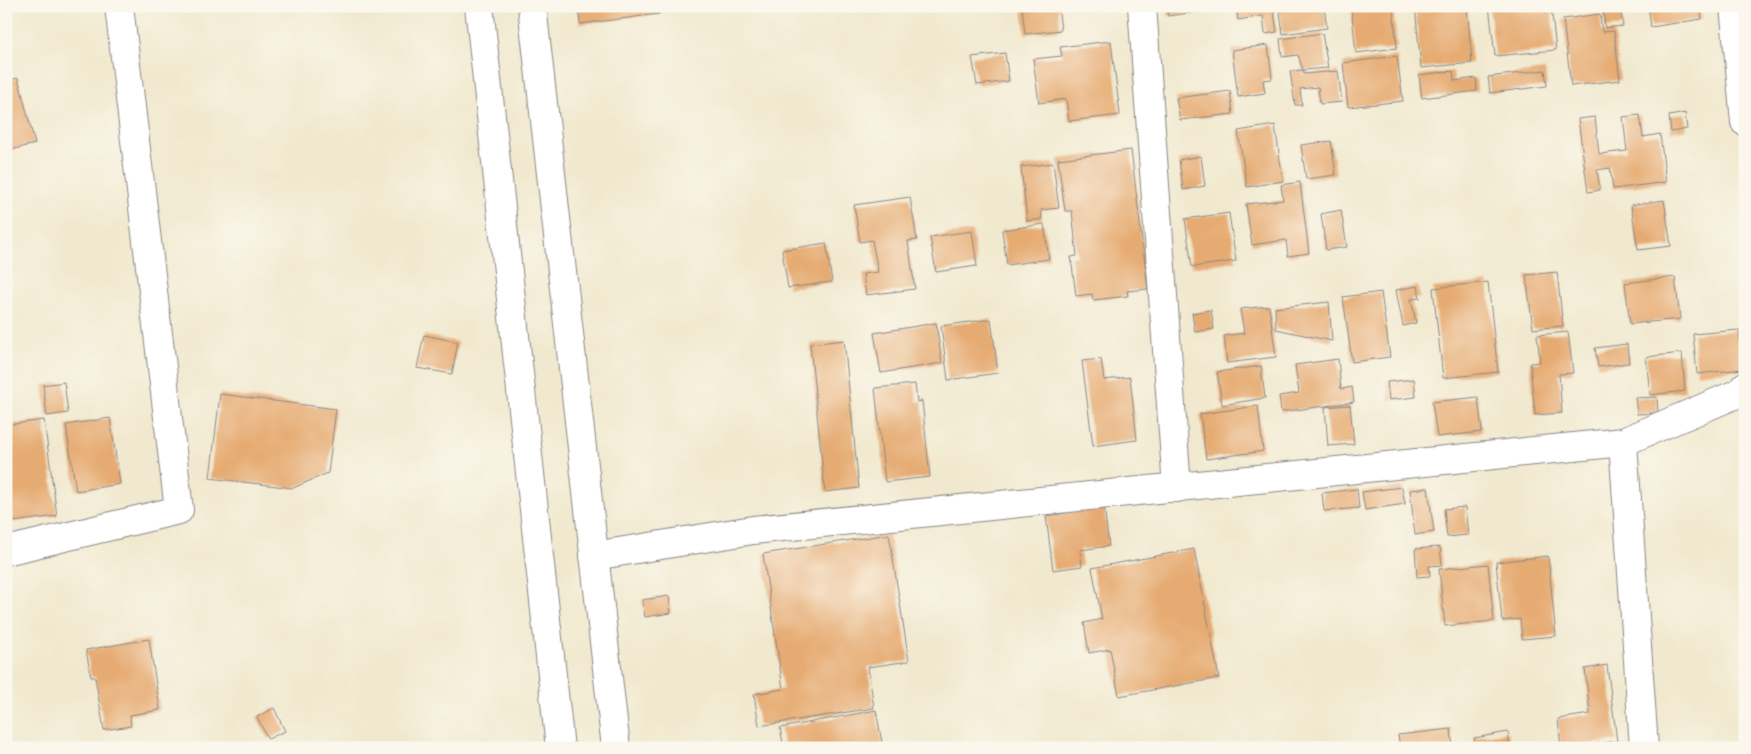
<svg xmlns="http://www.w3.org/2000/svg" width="1751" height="754" viewBox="0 0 1751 754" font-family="'Libre Caslon Text',serif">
<rect width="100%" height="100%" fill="#fbf7ec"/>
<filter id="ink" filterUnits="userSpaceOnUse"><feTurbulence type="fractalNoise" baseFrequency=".02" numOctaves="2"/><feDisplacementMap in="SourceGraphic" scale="10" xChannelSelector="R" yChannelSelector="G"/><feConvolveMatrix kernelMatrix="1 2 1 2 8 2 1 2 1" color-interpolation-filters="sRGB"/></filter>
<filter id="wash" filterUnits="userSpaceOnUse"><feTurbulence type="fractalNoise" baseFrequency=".0096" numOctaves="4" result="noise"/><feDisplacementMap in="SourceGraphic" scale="20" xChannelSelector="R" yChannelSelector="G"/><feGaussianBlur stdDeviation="1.12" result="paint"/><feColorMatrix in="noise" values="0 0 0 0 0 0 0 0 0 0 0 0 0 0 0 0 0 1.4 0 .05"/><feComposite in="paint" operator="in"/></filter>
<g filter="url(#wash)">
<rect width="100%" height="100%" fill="#f1e9cf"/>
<g id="blocks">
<g fill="#e6ab72">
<polygon points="578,6 658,6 659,14 580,24"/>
<polygon points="1022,6 1058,6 1061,30 1025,34"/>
<polygon points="1166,6 1195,6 1196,12 1168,16"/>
<polygon points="1236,6 1273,6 1277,32 1265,34 1263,16 1238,20"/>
<polygon points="1279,6 1324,6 1327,28 1283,34"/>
<polygon points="1351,6 1393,6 1397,48 1356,53"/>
<polygon points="1415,6 1467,6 1472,63 1421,68"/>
<polygon points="1489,6 1551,6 1556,50 1495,56"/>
<polygon points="1580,6 1620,6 1623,26 1605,28 1603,8 1580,10"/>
<polygon points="1648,6 1700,6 1702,19 1651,27"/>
<polygon points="1600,14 1602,32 1614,31 1620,80 1571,86 1563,19"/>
<polygon points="1322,33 1328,68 1303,70 1298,55 1282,57 1280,39"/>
<polygon points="1111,41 1120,115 1069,121 1066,99 1039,103 1033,59 1062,56 1060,47"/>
<polygon points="1268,45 1272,79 1263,80 1265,93 1238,97 1232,50"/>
<polygon points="1005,53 1009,81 977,85 972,57"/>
<polygon points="1397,56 1403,101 1348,107 1343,63"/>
<polygon points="1303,70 1303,74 1338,71 1342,102 1320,104 1318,87 1300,89 1302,105 1295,105 1290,71"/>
<polygon points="1545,70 1547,86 1490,93 1488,77"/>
<polygon points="1453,71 1454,81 1476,78 1477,91 1422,98 1419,75"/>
<polygon points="18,78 35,144 6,151 6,81"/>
<polygon points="1230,91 1233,114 1180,120 1176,98"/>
<polygon points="1685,113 1687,129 1671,132 1669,116"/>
<polygon points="1640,115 1643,137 1660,134 1666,182 1613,189 1610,168 1597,170 1600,190 1588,192 1578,119 1595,117 1599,154 1627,151 1623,117"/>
<polygon points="1275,125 1283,181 1247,187 1238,131"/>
<polygon points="1331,141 1336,175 1306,179 1301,145"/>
<polygon points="1131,150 1148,289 1127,291 1128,296 1093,300 1092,294 1076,296 1071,257 1077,256 1072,211 1065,211 1058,159"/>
<polygon points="1201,156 1205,186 1183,190 1179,160"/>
<polygon points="1053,163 1059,208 1041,210 1042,219 1027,221 1021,167"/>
<polygon points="1300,182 1309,253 1288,256 1286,240 1252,245 1246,204 1283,200 1281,185"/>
<polygon points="910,197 917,240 908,241 915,289 866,295 863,274 878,272 872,240 860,242 854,205"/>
<polygon points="1664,200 1671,246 1638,250 1631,205"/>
<polygon points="1341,210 1347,247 1326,250 1321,214"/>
<polygon points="1229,213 1236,261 1192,267 1185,219"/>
<polygon points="1044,224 1049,259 1007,265 1002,230"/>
<polygon points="972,231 977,266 936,272 930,237"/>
<polygon points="826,243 832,282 788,288 782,250"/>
<polygon points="1557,272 1563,326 1533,329 1526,275"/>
<polygon points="1675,277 1680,319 1630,324 1625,283"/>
<polygon points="1488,282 1498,372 1443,378 1433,288"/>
<polygon points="1418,286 1420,298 1411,299 1416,323 1403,326 1396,290"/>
<polygon points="1381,292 1390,357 1352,362 1343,297"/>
<polygon points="1329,302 1332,341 1276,329 1275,308"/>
<polygon points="1269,306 1276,357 1227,363 1224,336 1244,333 1240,309"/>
<polygon points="1211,310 1214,329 1195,332 1192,313"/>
<polygon points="991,319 998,373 948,380 941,326"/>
<polygon points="936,323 942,363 881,373 874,333"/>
<polygon points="1739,330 1743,369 1697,374 1693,334"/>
<polygon points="1568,332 1573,373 1559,374 1562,413 1535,415 1530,363 1540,362 1537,335"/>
<polygon points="424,335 458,342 452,374 417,368"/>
<polygon points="844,340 859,488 825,492 810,344"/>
<polygon points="1627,344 1629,363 1598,367 1595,348"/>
<polygon points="1682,353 1685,391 1650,395 1646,357"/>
<polygon points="1101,359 1104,380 1130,377 1137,440 1093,446 1082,361"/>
<polygon points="1338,359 1341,389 1352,387 1354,402 1281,412 1279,396 1299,393 1295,365"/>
<polygon points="1261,366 1265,398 1222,405 1217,372"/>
<polygon points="1414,379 1416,397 1389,400 1387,382"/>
<polygon points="64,382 68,413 47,416 43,385"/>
<polygon points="915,384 917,402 922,401 930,477 885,482 875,388"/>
<polygon points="220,394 336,409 328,473 293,488 210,478"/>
<polygon points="1478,397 1482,432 1437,437 1432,402"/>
<polygon points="1657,397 1658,413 1637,414 1635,398"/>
<polygon points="1350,405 1354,444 1328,446 1325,407"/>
<polygon points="1258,406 1263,451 1206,459 1200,414"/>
<polygon points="110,418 120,484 76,491 66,425"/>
<polygon points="44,420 57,516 6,523 6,425"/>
<polygon points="1402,487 1405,504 1365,510 1362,492"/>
<polygon points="1428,488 1434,532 1415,535 1410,490"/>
<polygon points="1357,489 1359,508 1324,511 1322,493"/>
<polygon points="1104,507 1109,546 1080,550 1082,566 1053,570 1046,516"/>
<polygon points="1465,507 1468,535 1447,537 1444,509"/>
<polygon points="889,534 909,661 868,667 874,708 759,726 754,694 783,689 763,554"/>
<polygon points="1440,547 1442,565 1429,566 1430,576 1417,577 1415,549"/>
<polygon points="1194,549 1219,678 1119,696 1110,649 1089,653 1084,623 1102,619 1092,568"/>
<polygon points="1548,556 1556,636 1522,639 1520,619 1502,621 1496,562"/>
<polygon points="1488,564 1494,621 1445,626 1439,569"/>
<polygon points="669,596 671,613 645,617 642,600"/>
<polygon points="149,639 160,710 130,715 131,726 104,730 95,677 91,677 86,650"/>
<polygon points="1607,665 1617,741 1561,748 1558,719 1590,714 1585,669"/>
<polygon points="274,708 285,731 268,739 257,717"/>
<polygon points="876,710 883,748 784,748 780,728"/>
<polygon points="1451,729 1453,748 1400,748 1398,735"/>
<polygon points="1508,732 1510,748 1476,748 1474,738"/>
</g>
</g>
</g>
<g filter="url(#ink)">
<use href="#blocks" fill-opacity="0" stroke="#8a8685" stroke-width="1"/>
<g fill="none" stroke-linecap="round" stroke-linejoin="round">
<defs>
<g id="minor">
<polyline points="1142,6 1177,488"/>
<polyline points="1734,6 1745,122"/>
<polyline points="6,551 179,510 119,6"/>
<polyline points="594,556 753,530 1623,442"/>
<polyline points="1644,748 1623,442 1741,392 1745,386"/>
</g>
<g id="tertiary">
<polyline points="479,6 560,748"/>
<polyline points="532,6 616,748"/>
</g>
</defs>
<use href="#minor" stroke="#8a8685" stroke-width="30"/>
<use href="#tertiary" stroke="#8a8685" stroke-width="30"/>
<use href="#minor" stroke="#fff" stroke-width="28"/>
<use href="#tertiary" stroke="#fff" stroke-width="28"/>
</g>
</g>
<rect width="1751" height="754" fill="none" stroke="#fbf7ec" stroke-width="25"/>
</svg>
